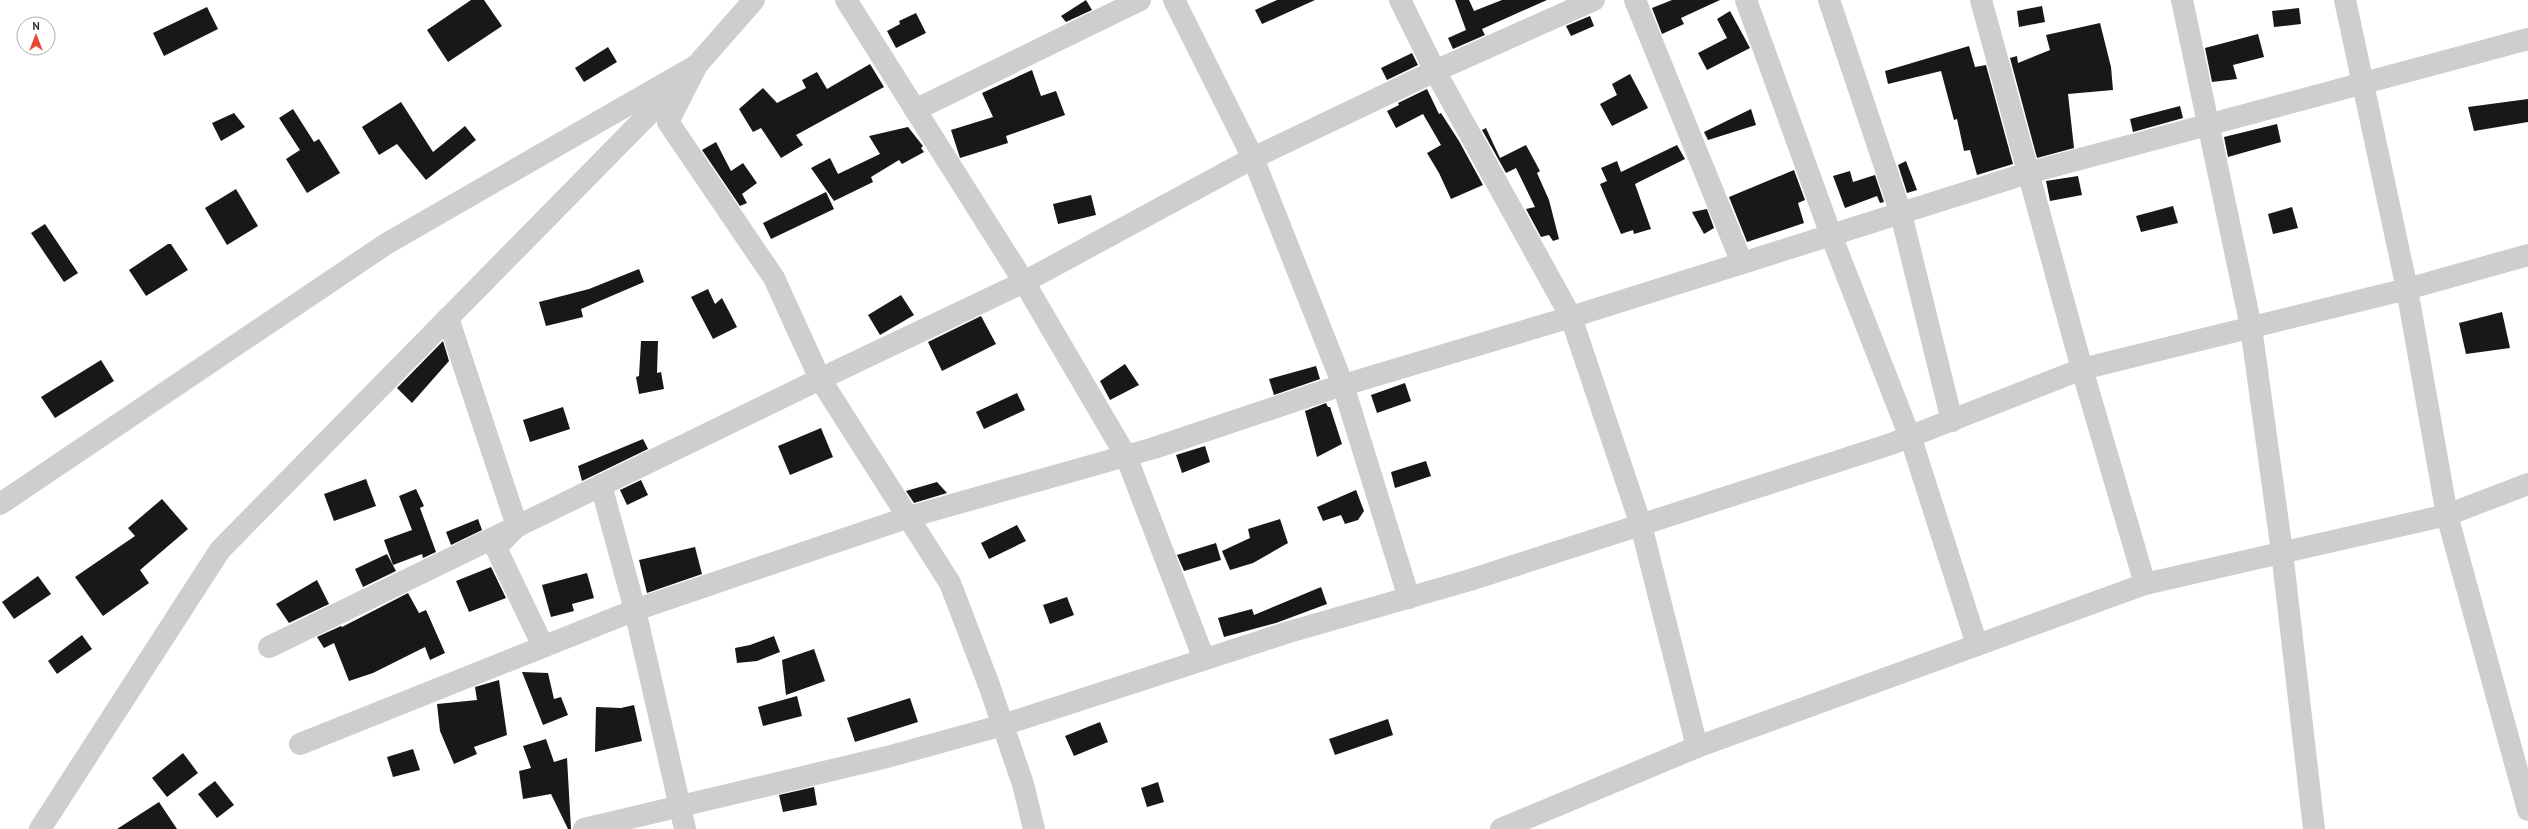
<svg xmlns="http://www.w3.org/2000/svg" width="2528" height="829" viewBox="0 0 2528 829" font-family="'PT Sans',sans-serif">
<rect width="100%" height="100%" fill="#fff"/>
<g fill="#181818">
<polygon points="471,0 484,0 502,26 448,62 427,30"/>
<polygon points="1086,0 1092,10 1066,22 1061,16"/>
<polygon points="1277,0 1315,0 1262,24 1255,10"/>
<polygon points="1455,0 1469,0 1474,11 1502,0 1547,0 1482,29 1485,35 1453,49 1448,38 1466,30"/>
<polygon points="1672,0 1720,0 1681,18 1684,24 1662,34 1652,8"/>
<polygon points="2042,6 2045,22 2019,27 2017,11"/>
<polygon points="207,7 218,29 164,56 153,33"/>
<polygon points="2299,8 2301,24 2274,27 2272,11"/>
<polygon points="1730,11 1750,48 1707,70 1698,53 1727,38 1717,19"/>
<polygon points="916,13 926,33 896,48 887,31 900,24 899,21"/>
<polygon points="1590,16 1594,26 1571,36 1566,26"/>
<polygon points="2100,23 2111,67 2113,90 2068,94 2074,148 2037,158 2010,58 2017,56 2018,63 2050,50 2046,35"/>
<polygon points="2258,34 2264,57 2233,65 2237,79 2212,82 2205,48"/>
<polygon points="1969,46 1975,67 1986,65 2013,164 1977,175 1970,150 1964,151 1957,119 1954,120 1941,71 1888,84 1885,71"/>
<polygon points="608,47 617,62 584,82 575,68"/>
<polygon points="1412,53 1418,65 1387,80 1381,68"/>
<polygon points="870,64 884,87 796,135 803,145 781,158 761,128 753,132 739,109 763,88 777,103 806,88 802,80 817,72 827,89"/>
<polygon points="1032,70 1041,96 1056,91 1065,115 1006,136 1008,143 960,158 951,130 993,117 982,93"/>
<polygon points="1630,74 1648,108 1612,126 1600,104 1617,95 1612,84"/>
<polygon points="1427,89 1439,114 1441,113 1459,141 1483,185 1451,199 1439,173 1427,153 1441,145 1423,114 1396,128 1387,111 1399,105 1398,103"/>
<polygon points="2528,99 2528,122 2474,131 2468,107"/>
<polygon points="401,102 433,152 465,126 476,140 426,180 397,144 379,155 362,127"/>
<polygon points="2180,106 2183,118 2133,132 2130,119"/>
<polygon points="293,109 314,142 319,139 340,173 307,193 286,159 300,150 279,118"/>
<polygon points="1751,109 1756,125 1708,140 1704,132"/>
<polygon points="234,113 245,127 221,141 212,123"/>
<polygon points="2277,124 2281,142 2228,157 2224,137"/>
<polygon points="908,127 923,146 921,148 924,152 902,164 899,160 871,177 873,182 834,201 811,168 830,158 838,174 880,154 869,136"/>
<polygon points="1486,128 1500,158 1526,145 1540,171 1537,173 1549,200 1559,239 1553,241 1549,235 1541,237 1526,209 1535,207 1516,168 1506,173 1482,130"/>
<polygon points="716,142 731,171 743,163 757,183 742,194 747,203 740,206 702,150"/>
<polygon points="1677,145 1685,159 1635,184 1651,229 1634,234 1633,230 1621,234 1600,184 1607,181 1601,168 1617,161 1621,172"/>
<polygon points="1906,161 1917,190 1907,193 1898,165"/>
<polygon points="1794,170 1805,200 1798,203 1804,223 1747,242 1729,197"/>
<polygon points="1850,171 1853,182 1875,175 1884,202 1880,203 1877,196 1845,208 1833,176"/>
<polygon points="2078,176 2082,195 2050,201 2046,181"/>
<polygon points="236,189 258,226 227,245 205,208"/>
<polygon points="826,192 834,209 771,239 763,223"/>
<polygon points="1091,195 1096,215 1058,224 1053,204"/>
<polygon points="2173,206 2178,223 2141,232 2136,216"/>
<polygon points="2292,207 2298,228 2273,234 2268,214"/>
<polygon points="1707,209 1714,228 1704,234 1692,212"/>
<polygon points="45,224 78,273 64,282 31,233"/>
<polygon points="168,244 171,244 188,270 146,296 129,270"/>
<polygon points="639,269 644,282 581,309 583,317 546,326 539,302 589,289"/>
<polygon points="708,289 715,304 722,298 737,327 713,339 691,297"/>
<polygon points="901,295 914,315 880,335 868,315"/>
<polygon points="2502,312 2510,348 2466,354 2459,323"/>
<polygon points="981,316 996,344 942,371 928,342"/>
<polygon points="443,341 449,361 412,403 397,388"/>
<polygon points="641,341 658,341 657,373 661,372 664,389 639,394 636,377 639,376"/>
<polygon points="101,360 114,381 55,418 41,397"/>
<polygon points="1125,364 1139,385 1110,400 1100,381"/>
<polygon points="1316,366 1320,379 1274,395 1269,379"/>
<polygon points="1405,383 1411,401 1377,413 1371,395"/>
<polygon points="1017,393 1025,410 984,429 976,412"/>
<polygon points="1326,403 1328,407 1330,407 1342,444 1317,457 1305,411"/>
<polygon points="563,407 570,429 530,442 523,420"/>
<polygon points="821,428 833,457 790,475 778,446"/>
<polygon points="643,439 648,449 582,481 578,466"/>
<polygon points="1205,446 1210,462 1182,473 1176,455"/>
<polygon points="1426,461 1431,476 1395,488 1391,472"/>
<polygon points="366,479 376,506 334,521 324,494"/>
<polygon points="641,480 648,495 627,505 620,490"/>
<polygon points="937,482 947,493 914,503 906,491"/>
<polygon points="416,489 424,506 420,508 436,552 423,558 422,554 393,565 384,540 412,530 399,496"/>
<polygon points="1356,490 1364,511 1358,520 1345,524 1341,515 1323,521 1317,507"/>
<polygon points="162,499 188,529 140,570 149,583 103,616 75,577 135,536 128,528"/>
<polygon points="478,519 482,530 451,545 446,532"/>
<polygon points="1280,519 1288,543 1253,563 1230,570 1222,551 1250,538 1248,529"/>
<polygon points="1017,525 1026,541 989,559 981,543"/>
<polygon points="1216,543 1221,560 1184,571 1177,555"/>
<polygon points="695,547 702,574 647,593 639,560"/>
<polygon points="387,554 396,571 363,587 355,569"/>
<polygon points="491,567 506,598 469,612 456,581"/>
<polygon points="587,573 594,598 572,604 574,611 551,617 542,585"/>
<polygon points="38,576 51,594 14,619 2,602"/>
<polygon points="317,580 329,604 289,623 276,604"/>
<polygon points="1321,587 1327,604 1276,623 1224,637 1218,618 1252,609 1254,615"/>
<polygon points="408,593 419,613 426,610 445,653 430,660 425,647 373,673 349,681 334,643 324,648 317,637 341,626 342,627"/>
<polygon points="1067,597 1074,615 1050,624 1043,605"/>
<polygon points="82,635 92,649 57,674 48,661"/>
<polygon points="774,636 780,652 757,661 737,663 735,648 750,645"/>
<polygon points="814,649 825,681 786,695 782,660"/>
<polygon points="522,672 548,673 554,699 561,697 568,715 543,725"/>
<polygon points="499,680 507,735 474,747 477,754 454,764 440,731 437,704 477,700 475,687"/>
<polygon points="797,696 802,716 763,726 758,707"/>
<polygon points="910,698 918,722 855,742 847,718"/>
<polygon points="634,705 642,741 595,752 596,707 621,708"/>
<polygon points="1388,719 1393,735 1335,755 1329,739"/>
<polygon points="1100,722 1108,742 1074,756 1065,736"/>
<polygon points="546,739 554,762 567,758 571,829 568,829 551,794 523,799 519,771 531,768 523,746"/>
<polygon points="413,749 420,770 393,777 387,757"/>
<polygon points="183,753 198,773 167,797 152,778"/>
<polygon points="215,781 234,805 217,818 198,794"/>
<polygon points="1158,782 1164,802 1147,807 1141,788"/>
<polygon points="814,787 817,805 783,812 779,795"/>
<polygon points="159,802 177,829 117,829"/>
</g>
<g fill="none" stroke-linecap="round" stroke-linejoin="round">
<g stroke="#cecece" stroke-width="22">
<polyline points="846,0 1024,282 1126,456 1204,659"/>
<polyline points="1174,0 1253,158 1343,385 1409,598"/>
<polyline points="1400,0 1435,71 1571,317 1641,525 1697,747"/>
<polyline points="1635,0 1742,263"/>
<polyline points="1746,0 1831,235 1913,445 1977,645"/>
<polyline points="1829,0 1901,214 1952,421"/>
<polyline points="1981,0 2082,369 2145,584"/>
<polyline points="2182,0 2251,327 2282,552 2314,829"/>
<polyline points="2345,0 2407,289 2447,515 2528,810"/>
<polyline points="915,110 1140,0"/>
<polyline points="448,318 517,526 496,548 543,646"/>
<polyline points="601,485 635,610 685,829"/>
<polyline points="0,504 386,244 697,65 754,0"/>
<polyline points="269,647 820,379 1024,282 1253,158 1435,71 1594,0"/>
<polyline points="300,744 635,610 909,517 1154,448 1327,390 1571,317 2028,173 2528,39"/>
<polyline points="40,829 220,550 697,65 668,122 774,278 820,379 950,583 989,685 1023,784 1034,829"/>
<polyline points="584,829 887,757 1003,725 1289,632 1470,580 1891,444 2082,369 2407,289 2528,255"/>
<polyline points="1501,829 1697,747 2145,584 2447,515 2528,484"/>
</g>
</g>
<g transform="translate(36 36)"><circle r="19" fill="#ffffff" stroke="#adadad"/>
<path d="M0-3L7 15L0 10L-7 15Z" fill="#e74834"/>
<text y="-6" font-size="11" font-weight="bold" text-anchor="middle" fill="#313131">N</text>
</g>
</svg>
